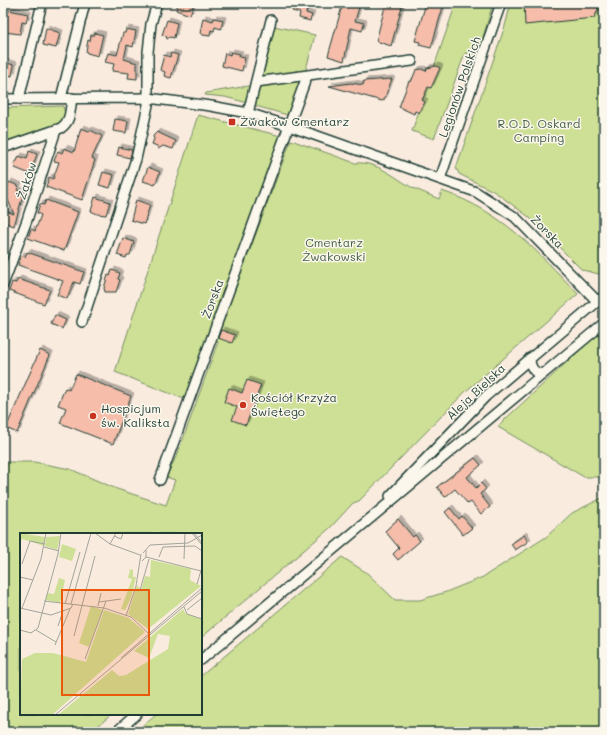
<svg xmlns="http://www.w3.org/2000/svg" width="607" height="735" viewBox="0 0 607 735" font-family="Mali,sans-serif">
<defs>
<filter id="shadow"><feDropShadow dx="3" dy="-3" stdDeviation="0" flood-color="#0004"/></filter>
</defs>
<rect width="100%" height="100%" fill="#faebdf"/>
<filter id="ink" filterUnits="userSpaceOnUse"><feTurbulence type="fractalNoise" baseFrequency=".025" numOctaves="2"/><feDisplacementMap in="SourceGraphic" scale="8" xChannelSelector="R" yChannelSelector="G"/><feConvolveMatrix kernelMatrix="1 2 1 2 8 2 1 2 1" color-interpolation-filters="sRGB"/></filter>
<g filter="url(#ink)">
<g fill="#cde095" stroke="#768e64">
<polygon points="456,3 493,3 478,55 465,53 434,139 412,131"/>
<polygon points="511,3 604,3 604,270 599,274 582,270 529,217 495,192 459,174 456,168 505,26"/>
<polygon points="274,26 315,35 305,73 260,79"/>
<polygon points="304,79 291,116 252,105 258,85"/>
<polygon points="254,85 248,103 225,97 205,95 206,93"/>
<polygon points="63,106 66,117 57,127 3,144 3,108"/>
<polygon points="198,115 281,136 184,399 115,372"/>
<path d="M 291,140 L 355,163 C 377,161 395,178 413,188 C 422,192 430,195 439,199 L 442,191 C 502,211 536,250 578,294 L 465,392 L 359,501 L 353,503 L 330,528 L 201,638 L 201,534 L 21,534 L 21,714 L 112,714 L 91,732 L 3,732 L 3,462 L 34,462 L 70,469 L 117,489 L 166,505 L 175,480 L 166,477 L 178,453 L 218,342 L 216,340 Z"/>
<polygon points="604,328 604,477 584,477 498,427 501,423"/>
<polygon points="604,497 604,732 135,732 156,714 201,714 201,676 342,557 367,573 395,600 420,600 446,592 483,577 546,537 572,513"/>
</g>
<g fill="#f5bdaa" stroke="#1f3d34" filter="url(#shadow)">
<polygon points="178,3 194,3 190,15 176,10"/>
<polygon points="295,3 309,3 306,13 312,15 310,21 299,18 300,13 292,11"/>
<polygon points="343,3 360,4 355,21 364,23 362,31 351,28 344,61 328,56"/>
<polygon points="386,3 403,3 391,46 376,41"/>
<polygon points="426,3 442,3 441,6 443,7 431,48 419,45 420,42 415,41"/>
<polygon points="524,3 597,3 598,10 594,18 525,25"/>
<polygon points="9,10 28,14 26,23 22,22 20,34 4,32 5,24 3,24"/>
<polygon points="203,18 213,21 214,18 223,20 221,29 215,27 214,31 211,30 210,36 203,35 200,33"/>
<polygon points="167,20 177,23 174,38 170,37 167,39 166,36 162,35"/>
<polygon points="46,28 60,33 56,48 43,45"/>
<polygon points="126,29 136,31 133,47 127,45 124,59 137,63 137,79 128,78 129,73 112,71 114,64 105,62 108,53 117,55 123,33 125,33"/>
<polygon points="95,33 103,35 98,56 87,53 86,51 88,40 90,41 91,35 94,35"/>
<polygon points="231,52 240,54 239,57 245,58 242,71 222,66 225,53 230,55"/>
<polygon points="171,53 178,55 171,78 164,76 165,72 160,70 164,55 170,57"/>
<polygon points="3,62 14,65 12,76 3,74"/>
<polygon points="436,66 440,68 431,88 428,87 425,94 422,100 425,102 419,113 415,111 414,114 399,107 409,81 411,82 416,70 421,69 426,71 427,68"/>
<polygon points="392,79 384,100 382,101 329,86 351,83 363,85 364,81"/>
<polygon points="115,119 128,121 126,133 113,131"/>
<polygon points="81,128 89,131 90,130 102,136 92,158 95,160 82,200 46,187 49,177 53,179 59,162 54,161 58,151 62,153 64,148 74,152"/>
<polygon points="157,132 176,141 173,149 163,146 158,149 157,146 152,144 154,139 153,136"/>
<polygon points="119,147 132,150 130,158 117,155"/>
<polygon points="29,151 37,154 30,174 15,168 14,163 17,161 19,156 27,159"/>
<polygon points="148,167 160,172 155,185 143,181"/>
<polygon points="103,172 114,175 110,188 99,185"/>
<polygon points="9,182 19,186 17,190 24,192 14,226 3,222 3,210 14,214 7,198 3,197"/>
<polygon points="95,197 110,202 106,215 97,214 91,211"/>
<polygon points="46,200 78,212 64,251 28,238 31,229 35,231 41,215 37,213 40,204 44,205"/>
<polygon points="136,200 150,205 144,224 131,220"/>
<polygon points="123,238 134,242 130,255 127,255 126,258 117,255"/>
<polygon points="27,252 84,272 80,284 74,282 67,299 57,295 63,281 18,265 21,255 25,257"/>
<polygon points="112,270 120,273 118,279 120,280 116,292 105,292 104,288 108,275 110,276"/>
<polygon points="18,279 50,290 44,304 9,291 12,282 16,283"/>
<polygon points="55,315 66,320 62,329 51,324"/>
<polygon points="221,330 235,335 232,343 218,338"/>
<polygon points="40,350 50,355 17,433 6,428"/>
<polygon points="76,374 131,396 113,444 60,423 66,408 58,405 65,388 69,390"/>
<polygon points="247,380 261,385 246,425 232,420 237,407 224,402 229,388 242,393"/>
<polygon points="475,458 481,465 467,477 476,488 481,483 486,489 480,494 490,507 481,514 471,502 468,504 455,489 445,497 437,487"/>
<polygon points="450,508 459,519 462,516 472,528 463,535 445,512"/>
<polygon points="398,519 413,537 415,535 420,541 398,560 393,554 399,548 385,531"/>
<polygon points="524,535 528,542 515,550 511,544"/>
</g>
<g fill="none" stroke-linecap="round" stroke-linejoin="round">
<defs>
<g id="minor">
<polyline points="256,82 412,61"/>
<polyline points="61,98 85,3"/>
<polyline points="3,99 148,98 211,106 248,113 289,126 476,192 515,217 598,302"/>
<polyline points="19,99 42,3"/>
<polyline points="248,113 271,20"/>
<path d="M 3,148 L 61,128 C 71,121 70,110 72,98"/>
<polyline points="440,179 501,3"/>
<polyline points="3,285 27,220 56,130"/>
<polyline points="82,322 136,159 148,105 148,52 151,24 157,3"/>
<path d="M 530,358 C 530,367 534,375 544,373"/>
<polyline points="160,480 307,76"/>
<polyline points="390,496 486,396 604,296"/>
<polyline points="201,660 604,323"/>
<polyline points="116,732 137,714"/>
</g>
</defs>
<use href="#minor" stroke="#1f3d34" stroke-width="12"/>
<use href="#minor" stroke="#fbf7ec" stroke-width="9"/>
</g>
</g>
<g fill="#c8321e" stroke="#fbf7ec" stroke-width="1.5">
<rect x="228" y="118" width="8" height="8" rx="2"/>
<circle cx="243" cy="405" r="4"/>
<circle cx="93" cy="416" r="4"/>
</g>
<g text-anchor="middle" stroke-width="3" stroke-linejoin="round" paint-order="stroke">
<g font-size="12" fill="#1f3d34" stroke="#fbf7ec">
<text transform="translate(460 87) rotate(-71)" y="4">Legionów Polskich</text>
<text transform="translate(27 181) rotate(-72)" y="4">Żaków</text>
<text transform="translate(547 232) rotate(45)" y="4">Żorska</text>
<text transform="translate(213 299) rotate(-70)" y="4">Żorska</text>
<text transform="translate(476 392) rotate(-43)" y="4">Aleja Bielska</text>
</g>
<g font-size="12" fill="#1f3d34" stroke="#fbf7ec" text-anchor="start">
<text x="240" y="126">Żwaków Cmentarz</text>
<text x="251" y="402">Kościół Krzyża<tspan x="251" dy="14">Świętego</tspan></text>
<text x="101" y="413">Hospicjum<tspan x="101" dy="14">św. Kaliksta</tspan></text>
</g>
<g font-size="12" fill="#425e47" stroke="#fbf7ec">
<text x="539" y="128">R.O.D. Oskard<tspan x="539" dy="14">Camping</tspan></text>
<text x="334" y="247">Cmentarz<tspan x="334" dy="14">Żwakowski</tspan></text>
</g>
</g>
<g transform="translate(20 533)">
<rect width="182" height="182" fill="#faebdf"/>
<path d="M 0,0 L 25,4 L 24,13 L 2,6 L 0,11 ZM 40,3 L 37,17 L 25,13 L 26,4 ZM 42,11 L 56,16 L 52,28 L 39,24 ZM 131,27 L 171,36 L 170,47 L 181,53 L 128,96 L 108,81 L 117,52 L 121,57 L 125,43 L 130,44 ZM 110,36 L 113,37 L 113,44 L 116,44 L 111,65 L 105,77 L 101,76 L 112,46 L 108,45 ZM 39,45 L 45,47 L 40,70 L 26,67 L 27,60 L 34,61 ZM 71,73 L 83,77 L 69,114 L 59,110 ZM 163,76 L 165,80 L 182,86 L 182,182 L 38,182 L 92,137 L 99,143 L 106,142 L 148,116 L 150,103 L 138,101 L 129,125 L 114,118 ZM 84,77 L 109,85 L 125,99 L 32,182 L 0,182 L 2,126 L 15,120 L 33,120 L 66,129 Z" fill="#cde095"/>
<path fill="none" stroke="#a2a59b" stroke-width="1" d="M 75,0 L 90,11 L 120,22M 172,0 L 182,12M 174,0 L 182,10M 94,3 L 101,6 L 103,0M 90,11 L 96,0M 24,14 L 39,18M 123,20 L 130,12 L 168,10 L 182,2M 126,24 L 181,38M 139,24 L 143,14 L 175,13 L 182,18M 164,26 L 165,0M 122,28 L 126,24 L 126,17M 2,31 L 10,8 L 25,11M 0,44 L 13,47M 177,51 L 182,34M 120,57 L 129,26M 24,68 L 84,75 L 111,84 L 128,100M 79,69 L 101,66M 45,71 L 60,19M 51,71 L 71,0M 78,73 L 81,60M 164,74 L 167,81 L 182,86M 0,75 L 31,82 L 51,75 L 53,71M 2,75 L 21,26 L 26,0M 167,77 L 182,65M 106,83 L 116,53 L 121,21M 38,93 L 43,78M 0,97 L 11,100 L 18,95 L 38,21 L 41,0M 16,97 L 36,109M 54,103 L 75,23M 35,112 L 50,76M 101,125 L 182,55M 65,126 L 86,68M 35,182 L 182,58"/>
<path fill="#e8590c" fill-opacity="0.15" stroke="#e8590c" stroke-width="2" d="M 42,57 L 129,57 L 129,162 L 42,162 Z"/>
<rect width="182" height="182" fill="none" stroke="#1f3d34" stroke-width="2"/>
</g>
<rect width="607" height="735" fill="none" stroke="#fbf7ec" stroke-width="16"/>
<rect x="8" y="8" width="591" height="719" fill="none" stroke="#1f3d34" stroke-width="1.5" filter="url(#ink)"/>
</svg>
